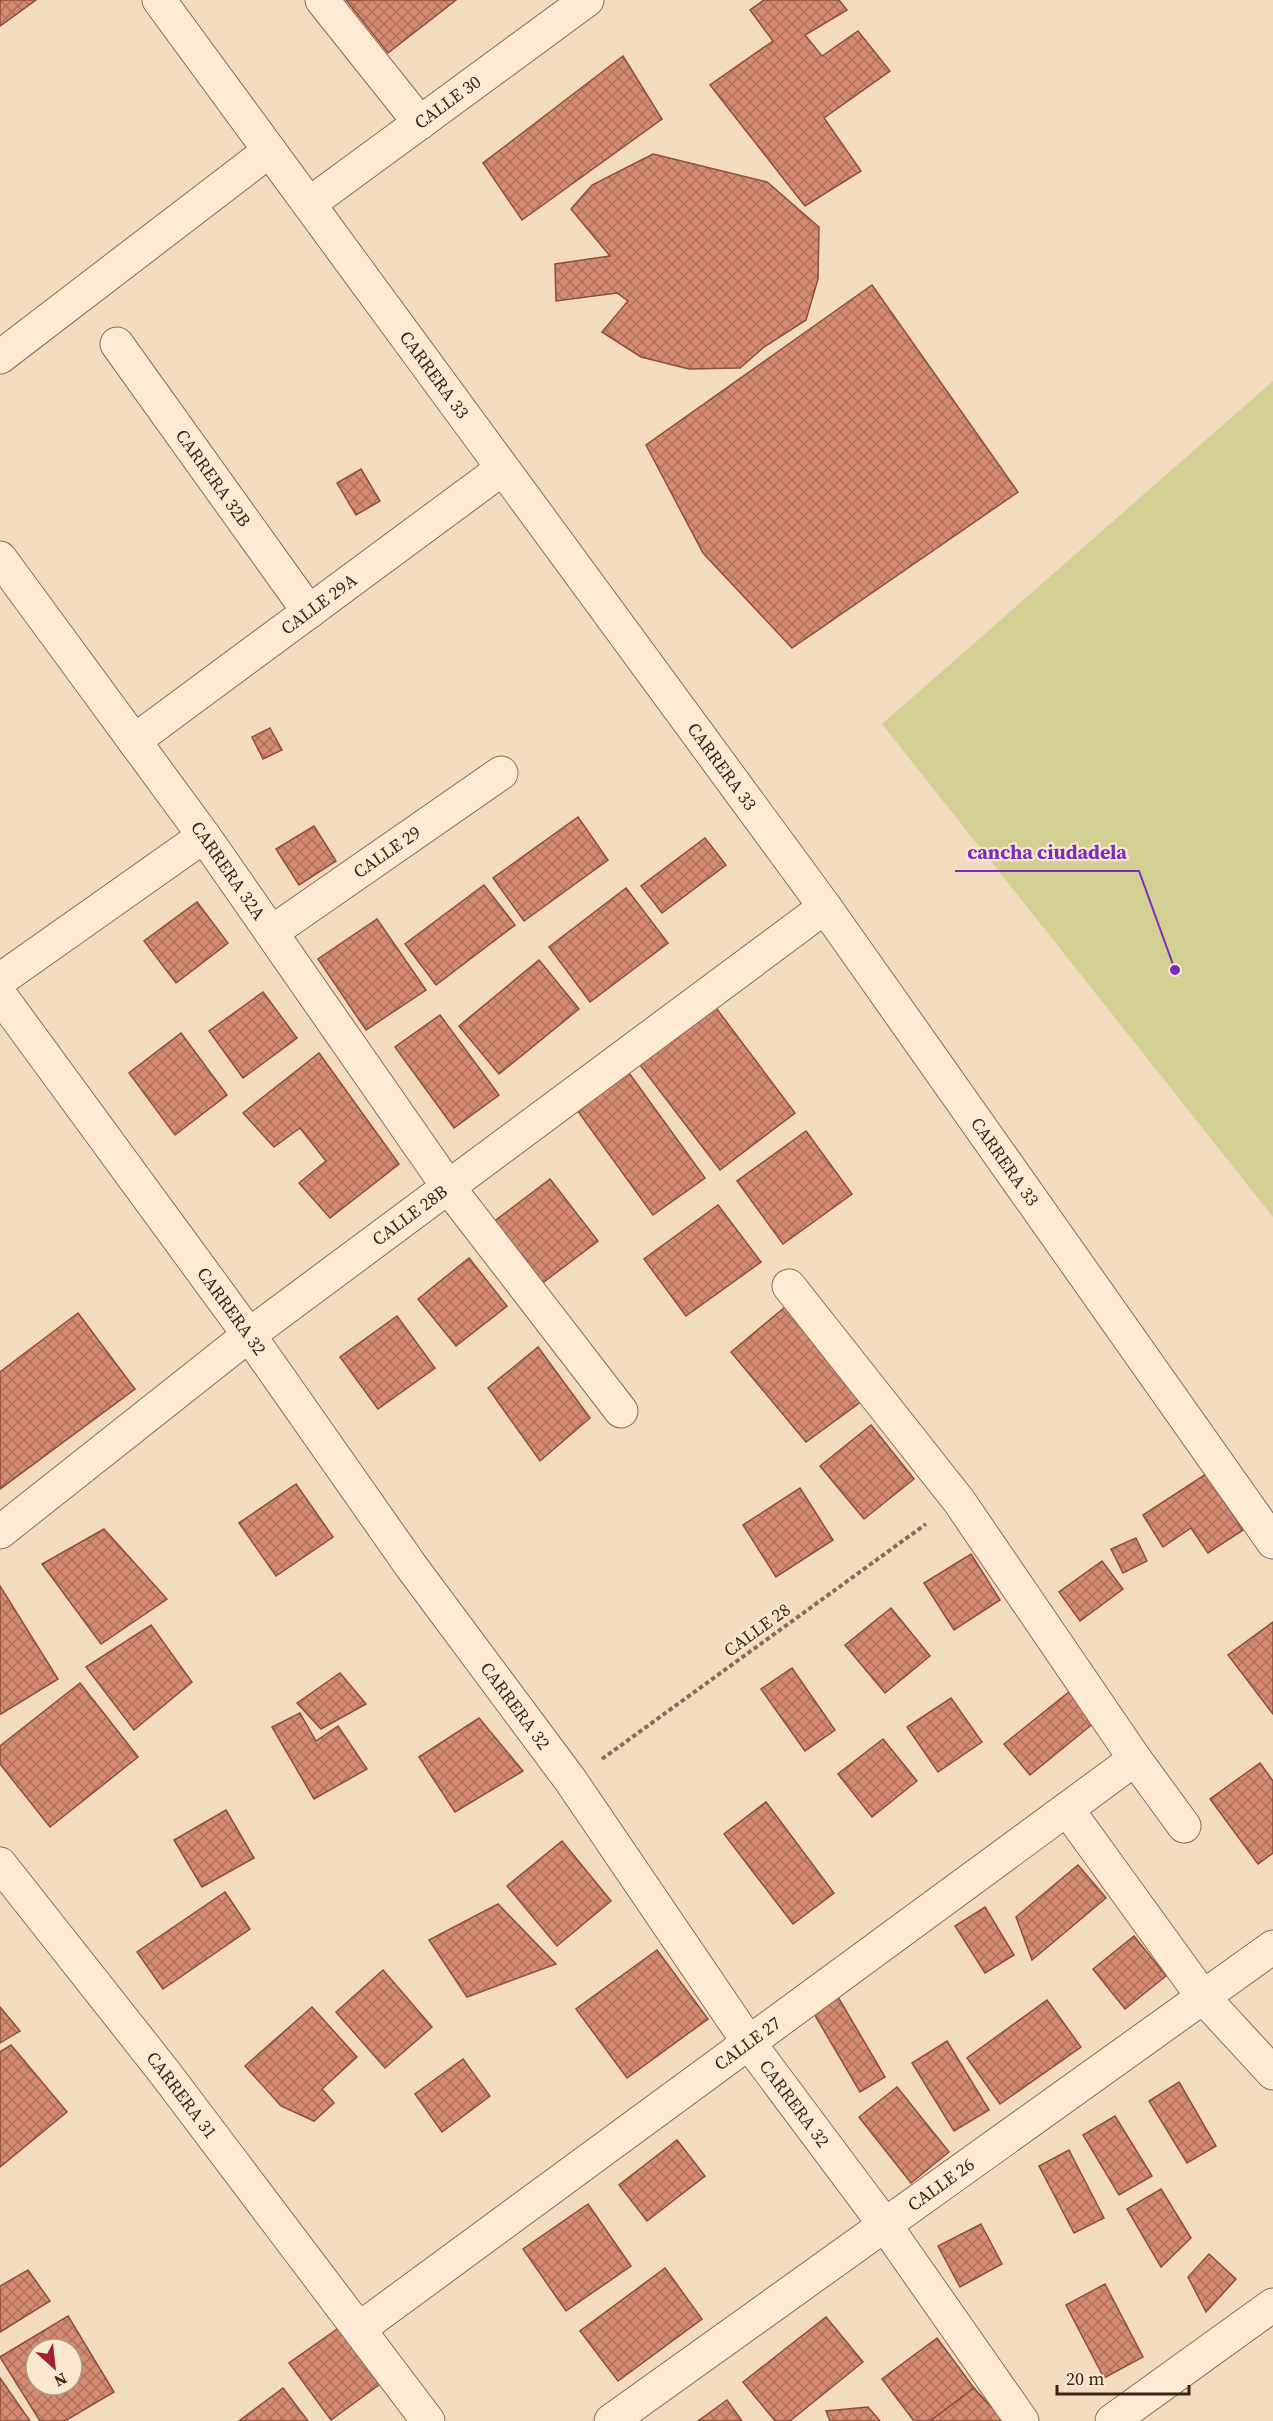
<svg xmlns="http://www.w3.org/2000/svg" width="1273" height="2421" viewBox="0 0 1273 2421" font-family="'Source Serif 4',serif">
<defs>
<pattern id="building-cross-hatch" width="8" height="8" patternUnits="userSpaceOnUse" patternTransform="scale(1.5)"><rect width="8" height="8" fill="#d58b71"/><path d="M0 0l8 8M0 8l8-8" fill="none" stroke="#ae715c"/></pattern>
</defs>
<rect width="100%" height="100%" fill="#f3dbc0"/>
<polygon fill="#d2cf92" points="1273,381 1273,1217 882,724"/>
<g fill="url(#building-cross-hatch)" stroke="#904d38" stroke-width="1.5" fill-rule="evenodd">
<polygon points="0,0 36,0 0,26"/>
<polygon points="346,0 456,0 388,53"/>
<polygon points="764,0 839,0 847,10 805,35 822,56 858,31 890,71 824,118 861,171 805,206 710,85 773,41 750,10"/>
<polygon points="623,56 662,119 522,220 483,163"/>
<polygon points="653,154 767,182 819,227 818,279 806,320 764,347 740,368 689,369 641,357 602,332 628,301 617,293 556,301 555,264 610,256 571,209 592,185"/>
<polygon points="872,285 1018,492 792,648 703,553 646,445"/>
<polygon points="361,469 380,501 356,515 337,483"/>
<polygon points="270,728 282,750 263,759 252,737"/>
<polygon points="578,817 608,860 524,921 493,878"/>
<polygon points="314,826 336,861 299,885 276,849"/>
<polygon points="705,838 726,865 662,913 641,886"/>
<polygon points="484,885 515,925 436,985 405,944"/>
<polygon points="626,888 668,943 590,1002 549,947"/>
<polygon points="197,902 228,943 176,983 144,941"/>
<polygon points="377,919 426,990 366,1030 318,959"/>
<polygon points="539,960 579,1009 499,1074 459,1026"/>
<polygon points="263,992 297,1038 243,1078 209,1031"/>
<polygon points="716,1008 795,1113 720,1170 640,1065"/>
<polygon points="440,1015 499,1095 454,1128 395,1047"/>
<polygon points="181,1033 227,1095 175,1135 129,1073"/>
<polygon points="319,1053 399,1164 330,1218 299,1183 326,1161 300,1128 274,1147 243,1113"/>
<polygon points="629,1073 705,1178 653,1215 577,1110"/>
<polygon points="806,1131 852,1194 783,1244 737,1181"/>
<polygon points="550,1179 598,1241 540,1285 492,1223"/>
<polygon points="718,1205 761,1262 686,1316 644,1259"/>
<polygon points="469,1258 507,1306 456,1346 418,1299"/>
<polygon points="791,1302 862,1401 806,1442 731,1352"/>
<polygon points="78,1313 135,1389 0,1489 0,1372"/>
<polygon points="397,1316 435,1368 378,1409 340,1357"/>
<polygon points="538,1347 590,1418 540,1461 488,1388"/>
<polygon points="871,1425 914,1479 864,1519 820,1466"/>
<polygon points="1206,1474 1243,1530 1208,1553 1191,1528 1163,1547 1143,1515"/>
<polygon points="296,1484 333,1537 276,1576 239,1523"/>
<polygon points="800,1488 833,1540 776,1577 743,1525"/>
<polygon points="104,1529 167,1599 101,1644 42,1564"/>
<polygon points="1136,1538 1147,1561 1123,1573 1111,1549"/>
<polygon points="971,1554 1000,1600 954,1630 924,1583"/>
<polygon points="1102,1561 1123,1589 1080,1621 1059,1592"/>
<polygon points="0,1586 58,1679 1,1714 0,1714"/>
<polygon points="891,1608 930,1656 885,1693 845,1645"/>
<polygon points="1273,1622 1273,1714 1228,1655"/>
<polygon points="151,1625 192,1682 134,1730 86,1667"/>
<polygon points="792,1668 835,1730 805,1751 761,1689"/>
<polygon points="340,1673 366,1704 321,1729 297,1703"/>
<polygon points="80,1683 138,1757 50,1827 0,1764 0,1746"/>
<polygon points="1070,1691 1095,1722 1030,1775 1004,1744"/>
<polygon points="951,1698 982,1742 938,1772 907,1727"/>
<polygon points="300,1713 316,1741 338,1726 367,1769 314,1799 272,1727"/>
<polygon points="479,1718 523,1771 455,1812 419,1757"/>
<polygon points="883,1739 917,1781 872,1817 838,1774"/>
<polygon points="1260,1763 1273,1781 1273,1853 1258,1864 1210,1799"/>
<polygon points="766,1802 834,1893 793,1924 724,1834"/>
<polygon points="226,1810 254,1858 202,1887 174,1840"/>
<polygon points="562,1841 611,1901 557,1946 507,1886"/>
<polygon points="1078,1865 1106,1898 1032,1960 1016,1917"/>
<polygon points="225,1892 250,1929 163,1989 137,1952"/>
<polygon points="498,1904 556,1964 467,1997 429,1940"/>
<polygon points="985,1907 1014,1955 985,1973 955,1926"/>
<polygon points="1134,1936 1166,1976 1125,2009 1093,1969"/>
<polygon points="657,1950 708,2019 627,2078 576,2009"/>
<polygon points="383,1970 432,2027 385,2068 336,2012"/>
<polygon points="838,1997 885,2077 860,2092 813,2012"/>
<polygon points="1047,2000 1081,2047 1000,2104 967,2058"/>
<polygon points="0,2007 20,2031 0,2043"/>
<polygon points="312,2007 357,2057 322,2089 334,2103 314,2121 281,2106 245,2066"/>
<polygon points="947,2041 989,2110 954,2131 912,2063"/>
<polygon points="11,2045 67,2112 0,2167 0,2052"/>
<polygon points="463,2059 490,2096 442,2132 415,2094"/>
<polygon points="1179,2082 1216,2146 1187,2163 1149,2101"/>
<polygon points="897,2087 949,2152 911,2183 859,2117"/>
<polygon points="1115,2116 1152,2176 1119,2195 1083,2135"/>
<polygon points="677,2140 705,2176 647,2221 619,2185"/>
<polygon points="1069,2150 1104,2218 1074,2233 1039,2166"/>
<polygon points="1161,2189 1191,2238 1161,2267 1127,2209"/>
<polygon points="588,2204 631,2266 566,2311 523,2249"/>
<polygon points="981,2224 1002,2264 960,2287 938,2246"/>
<polygon points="1209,2254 1236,2279 1206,2312 1188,2277"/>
<polygon points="665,2268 702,2319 618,2381 580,2331"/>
<polygon points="28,2270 50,2301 0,2332 0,2286"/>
<polygon points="1105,2284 1143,2357 1104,2378 1066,2305"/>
<path d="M 68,2316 L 114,2392 L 65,2421 L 40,2421 L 0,2357 ZM 36,2349 L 72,2349 L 72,2385 L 36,2385 Z"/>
<polygon points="826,2317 863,2362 790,2421 775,2421 743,2382"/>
<polygon points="340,2327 380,2384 331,2420 289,2363"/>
<polygon points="937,2338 974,2388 930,2421 914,2421 882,2379"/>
<polygon points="0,2378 30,2421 0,2421"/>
<polygon points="283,2388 308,2421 239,2421"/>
<polygon points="974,2388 1004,2421 930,2421"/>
<polygon points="727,2400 742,2421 698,2421"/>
<polygon points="868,2407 880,2421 830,2421 826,2411"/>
</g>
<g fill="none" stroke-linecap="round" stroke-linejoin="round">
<defs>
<g id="minor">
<path id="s1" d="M 159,0 L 825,907 L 1273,1542"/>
<polyline points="322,0 420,123"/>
<path id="s2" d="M 309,204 L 587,0"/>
<path id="s3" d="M 117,344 L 309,612"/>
<polyline points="0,357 269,151"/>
<path id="s4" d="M 0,558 L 204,836 L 449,1188 L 621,1411"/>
<path id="s5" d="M 134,741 L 502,469"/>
<path id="s6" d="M 272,932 L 501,773"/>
<polyline points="0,980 204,836"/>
<path id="s7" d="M 0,995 L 249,1335 L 411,1566 L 571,1781 L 749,2043 L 885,2225 L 1022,2421"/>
<polyline points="789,1286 959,1501 1135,1759 1184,1826"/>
<path id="s8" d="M 0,1532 L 249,1335 L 825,907"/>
<polyline points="1067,1809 1203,1997 1273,2073"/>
<path id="s9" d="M 0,1864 L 165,2073 L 428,2421"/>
<path id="s10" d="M 359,2329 L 1135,1759"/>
<path id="s11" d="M 611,2421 L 1273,1947"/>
<polyline points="1112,2421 1273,2305"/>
</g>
</defs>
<use href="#minor" stroke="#8e6a55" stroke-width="35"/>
<polyline stroke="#8e6a55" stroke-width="4" stroke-dasharray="4.5 3" stroke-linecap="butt" points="602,1759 926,1524"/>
<use href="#minor" stroke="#fcead4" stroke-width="33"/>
</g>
<g text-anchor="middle" stroke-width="4.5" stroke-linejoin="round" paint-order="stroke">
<g font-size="18" fill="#3c261c" stroke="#f9e7d0">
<text dy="6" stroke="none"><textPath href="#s2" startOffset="172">CALLE 30</textPath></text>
<text dy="6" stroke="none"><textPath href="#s1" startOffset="465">CARRERA 33</textPath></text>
<text dy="6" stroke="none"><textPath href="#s3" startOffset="165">CARRERA 32B</textPath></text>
<text dy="6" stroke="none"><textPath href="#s5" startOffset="230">CALLE 29A</textPath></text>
<text dy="6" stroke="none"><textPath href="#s1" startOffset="951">CARRERA 33</textPath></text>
<text dy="6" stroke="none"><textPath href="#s6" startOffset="140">CALLE 29</textPath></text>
<text dy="6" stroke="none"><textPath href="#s4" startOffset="387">CARRERA 32A</textPath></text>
<text dy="6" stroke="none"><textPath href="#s1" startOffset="1437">CARRERA 33</textPath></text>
<text dy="6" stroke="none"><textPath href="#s8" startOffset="518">CALLE 28B</textPath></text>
<text dy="6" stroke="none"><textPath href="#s7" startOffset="392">CARRERA 32</textPath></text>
<text transform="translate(757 1630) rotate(-36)" y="6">CALLE 28</text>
<text dy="6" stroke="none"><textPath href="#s7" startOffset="878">CARRERA 32</textPath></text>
<text dy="6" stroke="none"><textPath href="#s10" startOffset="482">CALLE 27</textPath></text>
<text dy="6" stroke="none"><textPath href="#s9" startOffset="294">CARRERA 31</textPath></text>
<text dy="6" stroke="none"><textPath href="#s7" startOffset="1364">CARRERA 32</textPath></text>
<text dy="6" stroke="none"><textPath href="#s11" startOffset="406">CALLE 26</textPath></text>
</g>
</g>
<path fill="none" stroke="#7b2cbf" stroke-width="2" d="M1175 970L1139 871H955"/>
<circle fill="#7b2cbf" stroke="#f9e7d0" stroke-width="2" cx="1175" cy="970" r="6"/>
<g font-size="20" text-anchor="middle" font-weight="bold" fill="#7b2cbf" stroke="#f9e7d0" stroke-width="4.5" stroke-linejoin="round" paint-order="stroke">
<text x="1047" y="859">cancha ciudadela</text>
</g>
<g transform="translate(54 2367) rotate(153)"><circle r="28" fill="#f9e7d0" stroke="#ad9a88" stroke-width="1.5"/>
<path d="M0-4.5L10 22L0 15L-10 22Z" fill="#a41e35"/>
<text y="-9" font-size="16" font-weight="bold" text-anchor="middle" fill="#3c261c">N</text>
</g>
<path d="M1057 2385v9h132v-9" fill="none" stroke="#3c261c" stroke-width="3"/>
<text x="1066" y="2385" font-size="18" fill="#3c261c" stroke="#f9e7d0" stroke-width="4.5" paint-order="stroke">20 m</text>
</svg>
